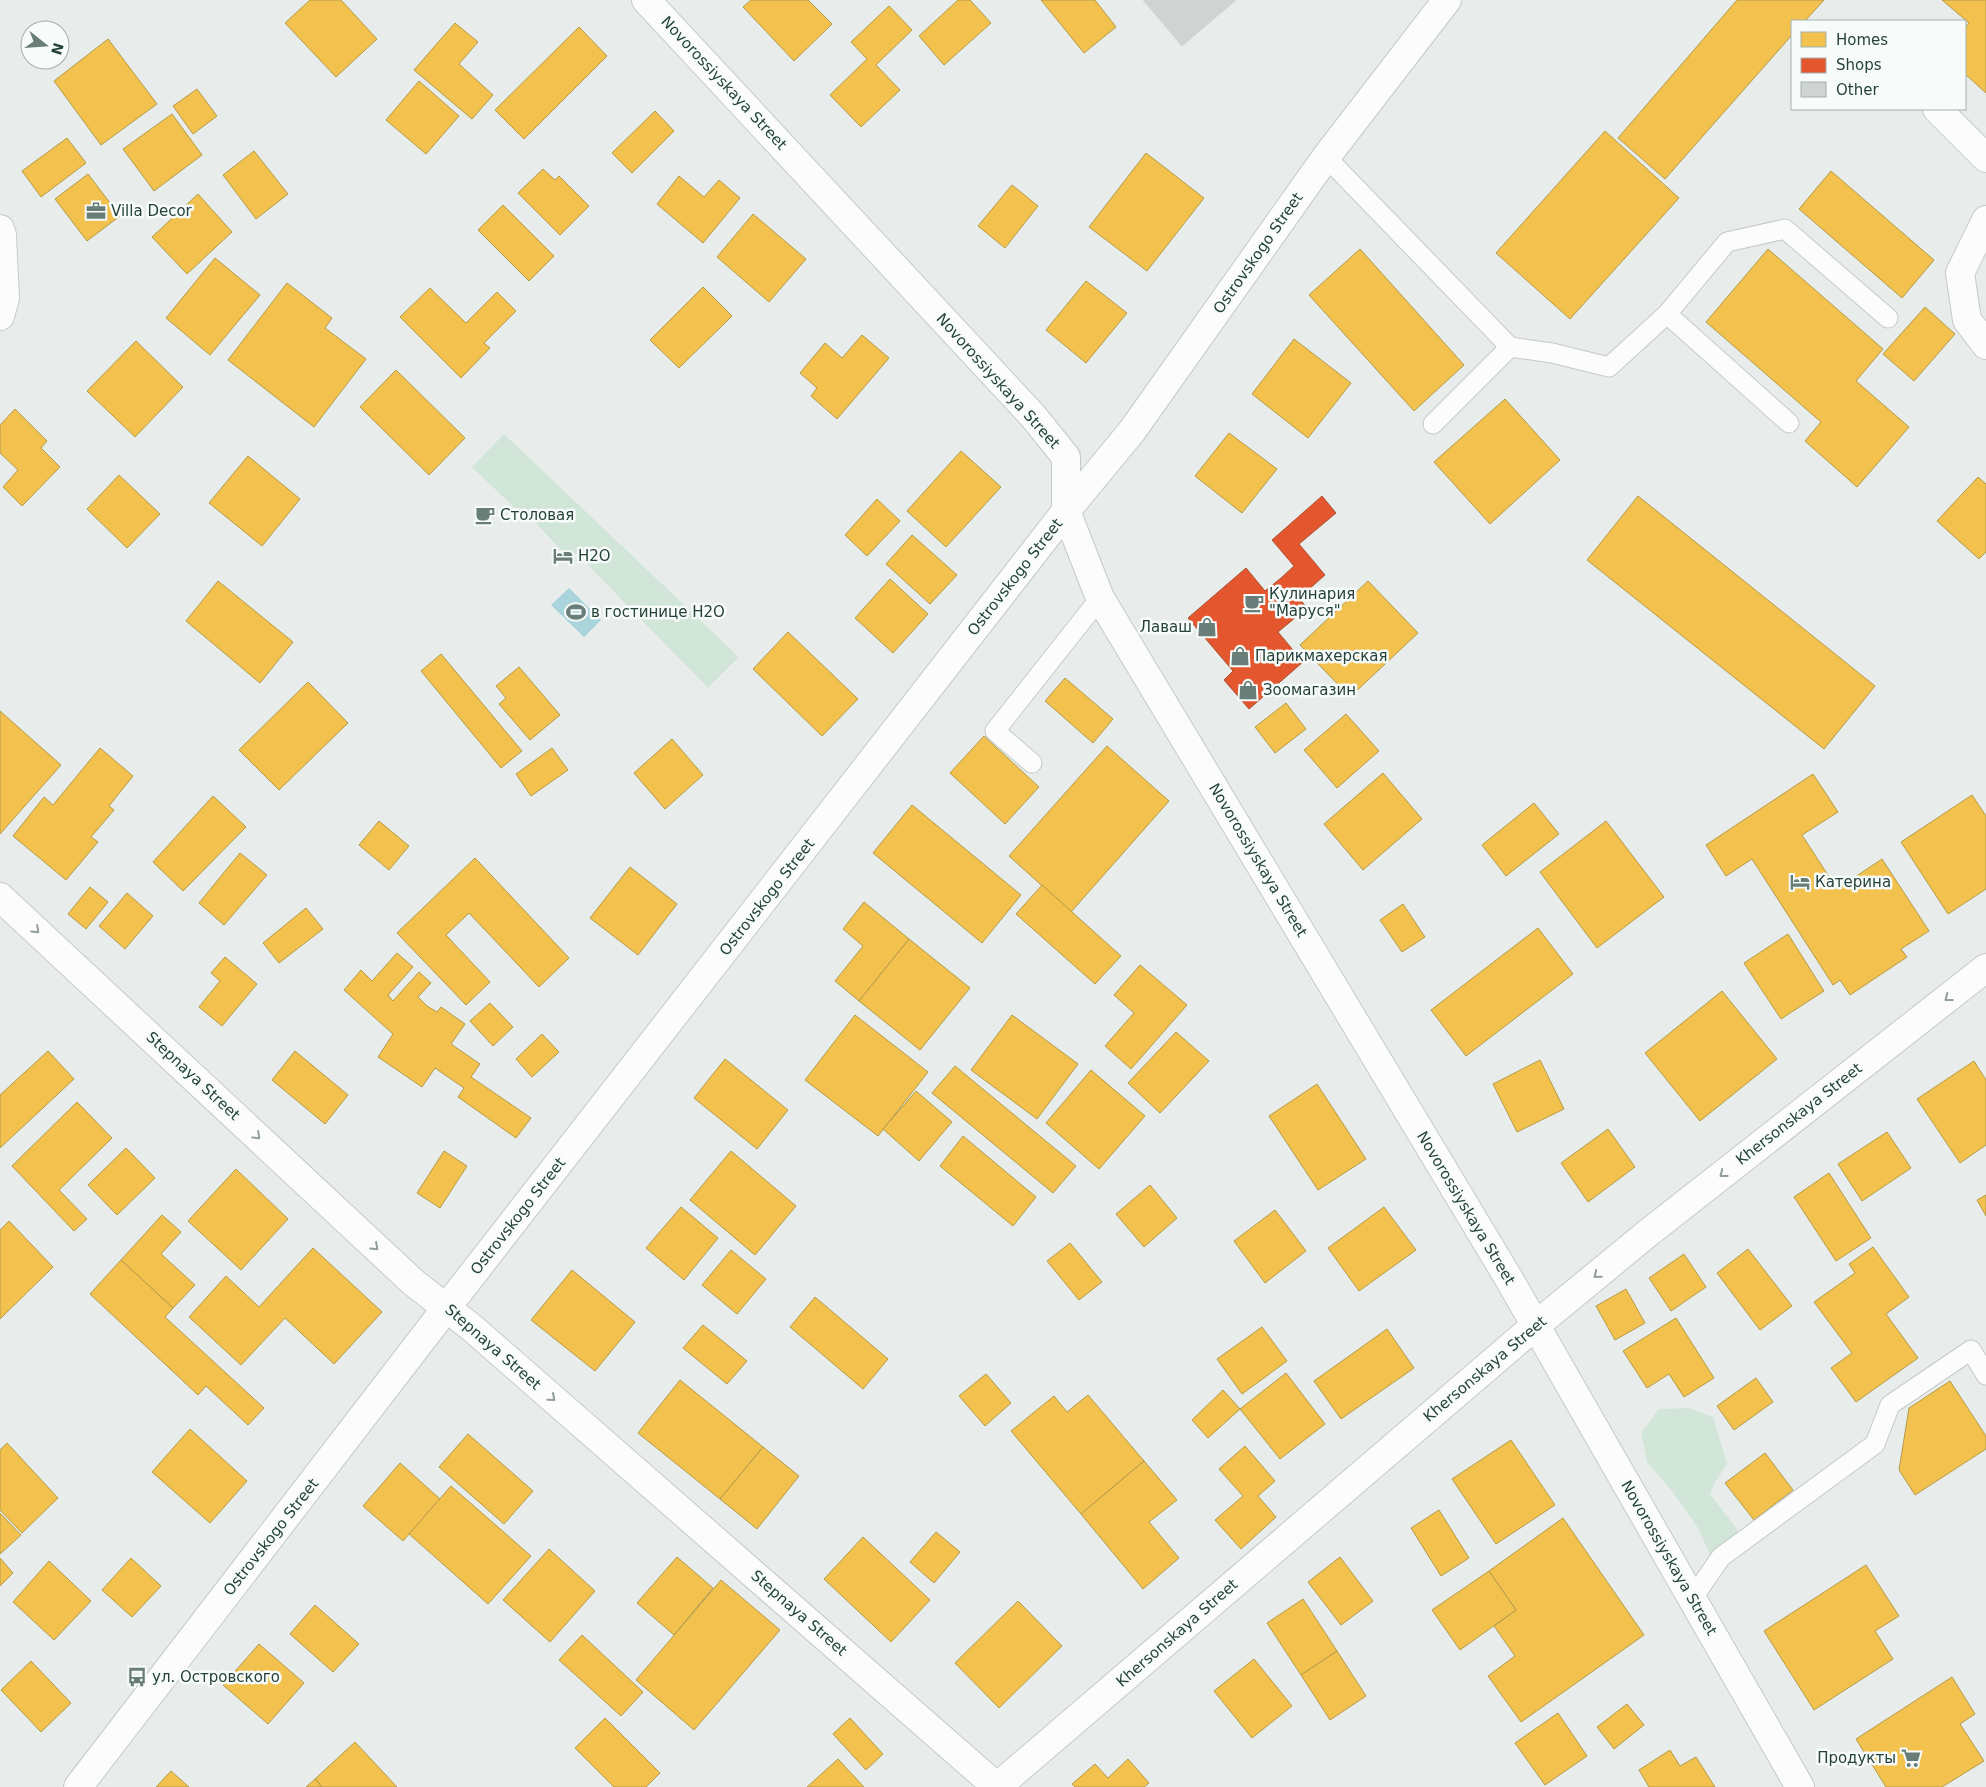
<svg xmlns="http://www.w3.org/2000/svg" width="1986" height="1787" viewBox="0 0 1986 1787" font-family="'DejaVu Sans',sans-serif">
<rect width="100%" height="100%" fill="#e8edeb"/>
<g fill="#d1e6d8">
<polygon points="504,434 739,657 708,688 576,553 569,558 526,513 523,516 472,467"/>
<polygon points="1689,1408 1713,1417 1727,1464 1714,1484 1710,1494 1737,1529 1735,1548 1714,1564 1698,1528 1672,1491 1647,1462 1641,1433 1659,1409"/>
</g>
<polygon fill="#a9d4db" points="569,588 601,620 584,637 551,605"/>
<g fill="#f2c14e" stroke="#b49b48">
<polygon points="310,0 341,0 377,39 336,77 285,23"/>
<polygon points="751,0 808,0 832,24 794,61 743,7"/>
<polygon points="958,0 970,0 991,23 944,65 919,36"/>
<polygon points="1041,0 1095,0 1116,27 1084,53"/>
<polygon points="1737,0 1824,0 1805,21 1792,21 1792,35 1665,179 1618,138"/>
<polygon points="1942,0 1986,0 1986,93 1965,74 1965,28 1969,23"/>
<polygon points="889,6 912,30 876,65 900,90 861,127 830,95 867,59 851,42"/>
<polygon points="455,23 478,42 459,64 493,95 472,119 414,70"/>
<polygon points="579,27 607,56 524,139 495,110"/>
<polygon points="108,39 157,104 101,145 54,81"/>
<polygon points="419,81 459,116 426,154 386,120"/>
<polygon points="197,89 217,116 193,134 173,106"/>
<polygon points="655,111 674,131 632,173 612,153"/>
<polygon points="172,114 202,155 154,191 123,149"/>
<polygon points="1605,131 1679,198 1570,319 1496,253"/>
<polygon points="67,138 86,163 41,197 22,171"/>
<polygon points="254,151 288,194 256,219 223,175"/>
<polygon points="1146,153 1204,198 1147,271 1089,227"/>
<polygon points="543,169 555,180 559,176 589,206 560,235 518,193"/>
<polygon points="1831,171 1934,260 1902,298 1799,209"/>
<polygon points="88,174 120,216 87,241 55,199"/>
<polygon points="679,176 704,197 719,180 740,198 703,243 657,204"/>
<polygon points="1012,185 1038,206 1005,248 978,226"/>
<polygon points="198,194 232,232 187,274 152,237"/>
<polygon points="503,205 554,256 529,281 478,230"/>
<polygon points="753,214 806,259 769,302 717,257"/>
<polygon points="1360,249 1464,365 1414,411 1309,295"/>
<polygon points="1768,249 1883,349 1856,381 1909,427 1857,487 1805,441 1821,422 1706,322"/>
<polygon points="215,258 260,295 210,355 166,318"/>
<polygon points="1086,281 1127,313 1086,363 1046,330"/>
<polygon points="287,283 332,318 325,328 366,359 314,427 228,360"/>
<polygon points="703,287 732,316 679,368 650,340"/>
<polygon points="430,288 466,323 497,292 516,311 484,343 490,348 461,378 400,317"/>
<polygon points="1925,307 1955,334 1914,381 1883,354"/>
<polygon points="862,335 889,358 837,419 811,396 817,388 800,373 825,343 842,358"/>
<polygon points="1294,339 1351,383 1308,438 1252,394"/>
<polygon points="136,341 183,387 135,437 87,391"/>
<polygon points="396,370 465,438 429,475 360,407"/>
<polygon points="1505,399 1560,460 1490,524 1434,462"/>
<polygon points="15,409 47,441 41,448 60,467 22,506 3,487 18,470 0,453 0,425"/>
<polygon points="1229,433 1277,469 1242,513 1195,476"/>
<polygon points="961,451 1001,487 946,547 907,511"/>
<polygon points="248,456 300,499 262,546 209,503"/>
<polygon points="119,475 160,514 127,548 87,509"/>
<polygon points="1978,477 1986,484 1986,552 1979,559 1937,521"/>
<polygon points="1638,496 1875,686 1824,749 1587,560"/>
<polygon points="877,499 900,521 867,556 845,535"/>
<polygon points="912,535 957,575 930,604 886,564"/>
<polygon points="890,579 928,614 893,653 855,618"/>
<polygon points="218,581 293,642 260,683 186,621"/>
<polygon points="1368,581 1418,633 1350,697 1300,645"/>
<polygon points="788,632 858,699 822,736 753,669"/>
<polygon points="441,654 522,751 501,768 421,671"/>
<polygon points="519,667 560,715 530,740 499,704 506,698 496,686"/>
<polygon points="1065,678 1113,719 1093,743 1045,701"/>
<polygon points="308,682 348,723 279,790 239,750"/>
<polygon points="1286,703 1306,729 1275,753 1255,727"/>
<polygon points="0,711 61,765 0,834"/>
<polygon points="1346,714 1379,751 1337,788 1304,750"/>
<polygon points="984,736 1039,787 1005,824 950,773"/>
<polygon points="672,739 703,775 665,809 634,773"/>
<polygon points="1107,746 1169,801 1071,912 1009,856"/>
<polygon points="100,748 133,776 109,806 114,810 91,837 98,842 66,880 13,836 44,797 53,805"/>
<polygon points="552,748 568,770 531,796 516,774"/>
<polygon points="1383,773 1422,819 1363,870 1324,824"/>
<polygon points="1813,774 1838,812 1802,835 1837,889 1882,859 1929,931 1901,949 1907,957 1850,995 1840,980 1833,985 1752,859 1726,876 1706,845"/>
<polygon points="1972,795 1986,816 1986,889 1948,914 1901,842"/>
<polygon points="213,796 246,827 183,891 153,862"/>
<polygon points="1534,803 1559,834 1506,876 1482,845"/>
<polygon points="912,805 1021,895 982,943 873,853"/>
<polygon points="379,821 409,846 389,870 359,845"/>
<polygon points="1606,821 1664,897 1597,948 1540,872"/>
<polygon points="240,853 267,875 224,925 199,903"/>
<polygon points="475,858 569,958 539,987 469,913 446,935 490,982 466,1005 397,933"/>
<polygon points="630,867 677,904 638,955 590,918"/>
<polygon points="1042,885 1121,956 1095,984 1016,914"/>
<polygon points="90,887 108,902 86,929 68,914"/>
<polygon points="127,893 153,916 125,949 99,926"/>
<polygon points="864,902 909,939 859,1001 835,981 863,946 843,929"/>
<polygon points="1403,904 1425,937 1402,952 1380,920"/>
<polygon points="306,908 323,929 279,963 263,943"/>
<polygon points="1538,928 1573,974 1466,1056 1431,1010"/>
<polygon points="1788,934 1824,991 1781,1019 1744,963"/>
<polygon points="909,939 970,988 920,1050 859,1001"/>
<polygon points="397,953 413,967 388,995 393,1001 419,972 431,983 418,997 427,1006 437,1012 441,1007 465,1024 451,1044 480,1064 471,1077 531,1118 516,1138 458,1097 464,1088 435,1068 422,1087 378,1057 393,1034 344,990 361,970 372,981"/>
<polygon points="225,957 257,984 222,1026 199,1007 220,981 211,973"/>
<polygon points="1140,965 1187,1005 1131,1069 1105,1046 1134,1013 1114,995"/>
<polygon points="1722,991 1777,1059 1700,1121 1645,1053"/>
<polygon points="490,1003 513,1027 493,1046 470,1021"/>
<polygon points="855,1015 928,1072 878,1136 805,1080"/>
<polygon points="1012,1015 1078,1064 1037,1119 971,1070"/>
<polygon points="1176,1032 1209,1061 1160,1113 1128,1083"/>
<polygon points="542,1034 559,1052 532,1077 516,1059"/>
<polygon points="48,1051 74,1079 0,1148 0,1095"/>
<polygon points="295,1051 348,1095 325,1124 272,1080"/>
<polygon points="725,1059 788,1110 757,1149 694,1098"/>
<polygon points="1540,1060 1564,1109 1517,1132 1493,1084"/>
<polygon points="1974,1061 1986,1080 1986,1145 1960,1163 1917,1099"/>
<polygon points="955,1066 1076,1166 1053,1193 932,1093"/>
<polygon points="1091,1070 1145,1116 1099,1169 1046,1123"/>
<polygon points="1317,1084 1366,1159 1318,1190 1269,1116"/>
<polygon points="916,1091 952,1122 919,1161 883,1129"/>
<polygon points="77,1102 112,1138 59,1190 87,1219 74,1231 12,1166"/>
<polygon points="1608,1129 1635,1167 1588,1202 1561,1163"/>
<polygon points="1887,1132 1911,1168 1862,1201 1838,1164"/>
<polygon points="963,1136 1036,1197 1013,1226 940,1166"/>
<polygon points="126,1148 155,1178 117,1215 88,1185"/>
<polygon points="444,1151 467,1166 440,1208 417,1193"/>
<polygon points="731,1151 796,1206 755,1255 690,1200"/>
<polygon points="236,1169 288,1219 241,1270 188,1221"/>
<polygon points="1829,1173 1871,1238 1836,1261 1794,1197"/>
<polygon points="1150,1185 1177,1218 1144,1247 1116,1214"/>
<polygon points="1986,1195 1986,1216 1977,1200"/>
<polygon points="681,1207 718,1238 684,1280 646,1248"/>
<polygon points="1384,1207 1416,1250 1359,1291 1328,1248"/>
<polygon points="1275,1210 1306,1251 1265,1283 1234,1241"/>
<polygon points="162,1215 181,1232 161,1254 195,1285 173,1308 121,1260"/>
<polygon points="9,1221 53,1267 0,1319 0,1230"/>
<polygon points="1070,1243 1102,1282 1079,1300 1047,1261"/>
<polygon points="1873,1247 1909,1297 1886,1314 1918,1358 1856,1402 1831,1368 1852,1353 1814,1302 1855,1273 1849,1264"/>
<polygon points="313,1248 382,1312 334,1364 285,1318 241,1365 189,1317 226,1276 259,1307"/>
<polygon points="1748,1249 1792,1306 1760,1330 1717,1273"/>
<polygon points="731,1250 766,1279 737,1314 702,1285"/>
<polygon points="1684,1254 1706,1287 1671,1311 1649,1278"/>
<polygon points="121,1260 173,1308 165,1317 264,1408 248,1425 206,1386 198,1395 90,1294"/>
<polygon points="572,1270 635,1322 595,1371 531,1320"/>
<polygon points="1626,1289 1645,1323 1615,1340 1596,1306"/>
<polygon points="815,1297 888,1359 863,1389 790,1327"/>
<polygon points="1676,1318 1714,1378 1684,1397 1669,1374 1647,1388 1623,1351"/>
<polygon points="703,1325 747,1361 727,1384 683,1348"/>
<polygon points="1262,1327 1287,1361 1242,1394 1217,1359"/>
<polygon points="1387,1329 1414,1368 1341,1419 1314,1381"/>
<polygon points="1286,1373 1325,1424 1280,1459 1240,1409"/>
<polygon points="986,1374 1011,1403 985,1426 959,1396"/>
<polygon points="1756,1378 1773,1402 1734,1430 1717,1406"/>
<polygon points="680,1380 763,1447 720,1499 638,1433"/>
<polygon points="1950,1381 1986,1436 1986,1449 1915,1495 1899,1470 1909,1408"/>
<polygon points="1223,1390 1240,1409 1208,1438 1192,1420"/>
<polygon points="1088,1395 1144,1461 1081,1514 1011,1431 1054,1396 1067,1412"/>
<polygon points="190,1429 247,1481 210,1523 152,1472"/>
<polygon points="468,1434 533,1491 504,1524 439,1467"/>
<polygon points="1511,1440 1555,1505 1496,1544 1452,1479"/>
<polygon points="7,1443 58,1498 22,1533 0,1510 0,1450"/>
<polygon points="1245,1446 1275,1481 1258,1496 1276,1517 1241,1549 1215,1520 1243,1496 1219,1469"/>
<polygon points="763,1447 799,1476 757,1529 720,1499"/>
<polygon points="1765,1453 1793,1490 1754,1520 1725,1483"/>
<polygon points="1144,1461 1177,1500 1149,1522 1179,1558 1143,1589 1081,1514"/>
<polygon points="400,1463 440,1499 403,1541 363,1506"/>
<polygon points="451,1486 531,1556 488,1604 409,1534"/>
<polygon points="1439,1510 1469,1558 1441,1576 1411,1528"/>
<polygon points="0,1513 21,1535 0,1554"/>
<polygon points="1563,1518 1644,1635 1521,1722 1488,1676 1515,1656 1494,1626 1516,1610 1489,1571"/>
<polygon points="936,1532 960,1552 934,1583 910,1562"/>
<polygon points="863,1537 930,1600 891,1642 824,1579"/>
<polygon points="549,1549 595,1591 550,1642 503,1600"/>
<polygon points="677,1557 713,1588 674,1635 637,1603"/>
<polygon points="1340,1557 1373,1601 1341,1625 1308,1582"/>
<polygon points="0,1558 13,1573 0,1586"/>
<polygon points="131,1558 161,1586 132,1617 102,1590"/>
<polygon points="49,1561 91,1601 54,1640 13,1602"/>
<polygon points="1866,1565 1899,1616 1875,1631 1893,1659 1814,1710 1764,1631"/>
<polygon points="1489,1571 1516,1610 1460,1650 1432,1610"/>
<polygon points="721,1580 780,1630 694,1730 636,1680"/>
<polygon points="1303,1599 1337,1651 1301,1675 1267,1623"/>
<polygon points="1018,1601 1062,1646 999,1708 955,1663"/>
<polygon points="315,1605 359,1644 333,1672 290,1634"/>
<polygon points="582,1635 643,1692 621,1716 559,1660"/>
<polygon points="259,1644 304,1683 268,1724 223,1685"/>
<polygon points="1337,1651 1366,1696 1330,1720 1301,1675"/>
<polygon points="1254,1659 1292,1706 1252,1738 1214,1691"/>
<polygon points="31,1661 71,1703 41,1732 1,1690"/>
<polygon points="1952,1677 1975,1714 1960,1724 1984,1761 1942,1787 1886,1787 1856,1739"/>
<polygon points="1627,1704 1644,1725 1614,1749 1597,1727"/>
<polygon points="1558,1713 1587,1756 1545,1785 1515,1743"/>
<polygon points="605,1718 660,1773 646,1787 614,1787 575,1748"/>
<polygon points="850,1718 883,1754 866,1770 833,1734"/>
<polygon points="355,1742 397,1787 322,1787 315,1779"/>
<polygon points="1670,1750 1680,1766 1696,1757 1715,1787 1649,1787 1639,1770"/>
<polygon points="838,1759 864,1787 807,1787"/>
<polygon points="1128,1759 1149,1783 1144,1787 1075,1787 1072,1784 1095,1764 1108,1778"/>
<polygon points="171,1771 189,1787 156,1787"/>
<polygon points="315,1779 322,1787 306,1787"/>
</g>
<polygon fill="#e4572e" stroke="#aa5132" points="1322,496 1336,513 1299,544 1325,575 1299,598 1307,608 1278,632 1303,662 1249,709 1224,680 1233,671 1188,618 1246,568 1265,591 1281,578 1294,566 1272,540"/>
<polygon fill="#cfd4d2" stroke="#d1d6d4" points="1143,0 1236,0 1182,46"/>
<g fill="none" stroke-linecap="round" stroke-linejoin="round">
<defs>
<g id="lane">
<polyline points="1326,157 1510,347 1552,353 1609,367 1667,314 1727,242 1785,229 1888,318"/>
<polyline points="1667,314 1789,423"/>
<polyline points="1433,424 1510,347"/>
<polyline points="1032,763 995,731 1100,598"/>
<polyline points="1692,1599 1721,1557 1875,1444 1890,1405 1971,1350 1986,1375"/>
</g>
<g id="street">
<polyline points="1937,109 1986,158"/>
<polyline points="1986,220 1960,273 1967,320 1986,345"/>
<polyline points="0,229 2,235 5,298 0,316"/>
<polyline points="0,897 414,1283 471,1327 997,1787 1535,1326 1648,1233 1986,968"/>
</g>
<g id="secondary">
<polyline points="646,0 1033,416 1066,457 1066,511 1100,598 1509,1279 1800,1787"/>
<polyline points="78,1787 447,1307 1066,511 1132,431 1326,157 1447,0"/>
</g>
</defs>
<use href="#lane" stroke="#c5cac8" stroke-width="21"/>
<use href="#street" stroke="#c5cac8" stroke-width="30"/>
<use href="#secondary" stroke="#c3cbc8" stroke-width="30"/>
<use href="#lane" stroke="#fcfcfc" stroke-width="19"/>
<use href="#street" stroke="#fcfcfc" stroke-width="28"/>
<use href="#secondary" stroke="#fcfcfc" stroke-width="28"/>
</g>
<defs><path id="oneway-chevron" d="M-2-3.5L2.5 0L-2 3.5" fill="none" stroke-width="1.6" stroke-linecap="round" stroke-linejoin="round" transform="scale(1.25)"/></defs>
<g stroke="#909f9b">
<use href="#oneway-chevron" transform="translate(36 930) rotate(43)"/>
<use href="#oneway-chevron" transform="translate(1948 998) rotate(142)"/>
<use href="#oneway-chevron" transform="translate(257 1136) rotate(43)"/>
<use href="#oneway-chevron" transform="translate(1723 1174) rotate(142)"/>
<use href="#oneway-chevron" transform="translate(375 1247) rotate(43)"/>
<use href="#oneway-chevron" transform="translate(1597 1275) rotate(141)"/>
<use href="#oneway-chevron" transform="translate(552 1398) rotate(41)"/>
</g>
<defs>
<symbol id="office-bare" viewBox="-9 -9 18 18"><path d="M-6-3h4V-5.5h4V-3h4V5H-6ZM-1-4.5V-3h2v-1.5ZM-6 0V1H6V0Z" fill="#697e78" stroke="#f7fbf9" stroke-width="2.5" paint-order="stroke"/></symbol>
<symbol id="cafe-bare" viewBox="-9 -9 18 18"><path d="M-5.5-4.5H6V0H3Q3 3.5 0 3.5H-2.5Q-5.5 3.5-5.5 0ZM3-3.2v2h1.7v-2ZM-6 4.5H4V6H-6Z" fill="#697e78" stroke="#f7fbf9" stroke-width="2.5" paint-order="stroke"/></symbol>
<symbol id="hotel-bare" viewBox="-9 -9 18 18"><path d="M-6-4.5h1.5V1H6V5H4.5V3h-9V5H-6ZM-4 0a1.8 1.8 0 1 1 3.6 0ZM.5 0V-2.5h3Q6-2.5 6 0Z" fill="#697e78" stroke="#f7fbf9" stroke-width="2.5" paint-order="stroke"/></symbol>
<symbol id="stadium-bare" viewBox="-9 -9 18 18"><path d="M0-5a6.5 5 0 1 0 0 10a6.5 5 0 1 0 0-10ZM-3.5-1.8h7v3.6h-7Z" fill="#697e78" stroke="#f7fbf9" stroke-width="2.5" paint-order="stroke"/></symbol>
<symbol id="shop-bare" viewBox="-9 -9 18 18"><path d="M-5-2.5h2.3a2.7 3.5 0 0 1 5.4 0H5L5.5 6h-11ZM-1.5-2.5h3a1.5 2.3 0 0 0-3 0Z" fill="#697e78" stroke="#f7fbf9" stroke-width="2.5" paint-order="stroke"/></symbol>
<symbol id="bus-bare" viewBox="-9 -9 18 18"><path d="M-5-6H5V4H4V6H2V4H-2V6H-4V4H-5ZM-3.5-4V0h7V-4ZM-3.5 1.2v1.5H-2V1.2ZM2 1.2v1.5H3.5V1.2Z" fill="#697e78" stroke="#f7fbf9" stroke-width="2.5" paint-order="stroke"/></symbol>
<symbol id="supermarket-bare" viewBox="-9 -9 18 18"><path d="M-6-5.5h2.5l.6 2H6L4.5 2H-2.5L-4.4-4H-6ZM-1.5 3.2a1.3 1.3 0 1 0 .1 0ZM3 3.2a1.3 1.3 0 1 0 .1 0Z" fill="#697e78" stroke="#f7fbf9" stroke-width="2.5" paint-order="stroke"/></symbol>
</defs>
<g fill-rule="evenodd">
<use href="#office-bare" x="82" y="197" width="28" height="28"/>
<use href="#cafe-bare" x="471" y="501" width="28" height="28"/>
<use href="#hotel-bare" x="549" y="542" width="28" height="28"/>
<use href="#cafe-bare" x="1240" y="589" width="28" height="28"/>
<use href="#stadium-bare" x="562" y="598" width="28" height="28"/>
<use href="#shop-bare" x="1193" y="613" width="28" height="28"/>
<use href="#shop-bare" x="1226" y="642" width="28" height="28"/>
<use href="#shop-bare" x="1234" y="676" width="28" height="28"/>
<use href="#hotel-bare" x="1786" y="868" width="28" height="28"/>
<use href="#bus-bare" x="123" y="1663" width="28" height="28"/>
<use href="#supermarket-bare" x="1897" y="1744" width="28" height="28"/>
</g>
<g text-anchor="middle" stroke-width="5" stroke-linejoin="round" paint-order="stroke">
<g font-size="15" fill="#24423a" stroke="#f7fbf9">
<text transform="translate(724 83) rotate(47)" y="5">Novorossiyskaya Street</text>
<text transform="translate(1258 253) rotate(-55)" y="5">Ostrovskogo Street</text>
<text transform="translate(998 381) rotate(48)" y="5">Novorossiyskaya Street</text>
<text transform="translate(1015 577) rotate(-52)" y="5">Ostrovskogo Street</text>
<text transform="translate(1258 860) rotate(59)" y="5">Novorossiyskaya Street</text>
<text transform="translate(767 897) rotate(-52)" y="5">Ostrovskogo Street</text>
<text transform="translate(193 1076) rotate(43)" y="5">Stepnaya Street</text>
<text transform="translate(1799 1114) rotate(-38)" y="5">Khersonskaya Street</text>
<text transform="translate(1466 1208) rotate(59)" y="5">Novorossiyskaya Street</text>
<text transform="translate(518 1216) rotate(-52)" y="5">Ostrovskogo Street</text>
<text transform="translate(493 1347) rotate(41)" y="5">Stepnaya Street</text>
<text transform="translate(1485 1369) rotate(-40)" y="5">Khersonskaya Street</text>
<text transform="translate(271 1537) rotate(-52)" y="5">Ostrovskogo Street</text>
<text transform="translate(1669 1558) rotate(60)" y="5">Novorossiyskaya Street</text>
<text transform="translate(799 1613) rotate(41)" y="5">Stepnaya Street</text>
<text transform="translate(1177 1633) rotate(-41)" y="5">Khersonskaya Street</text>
</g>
<g font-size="15" fill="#24423a" stroke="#f7fbf9" text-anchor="start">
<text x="111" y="216">Villa Decor</text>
<text x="500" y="520">Столовая</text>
<text x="578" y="561">H2O</text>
<text x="1269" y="599">Кулинария<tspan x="1269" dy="17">"Маруся"</tspan></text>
<text x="591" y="617">в гостинице Н2О</text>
<text x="1192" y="632" text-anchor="end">Лаваш</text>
<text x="1255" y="661">Парикмахерская</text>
<text x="1263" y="695">Зоомагазин</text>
<text x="1815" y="887">Катерина</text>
<text x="152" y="1682">ул. Островского</text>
<text x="1896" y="1763" text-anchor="end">Продукты</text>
</g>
</g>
<rect x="1791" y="20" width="175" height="90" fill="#f7fbf9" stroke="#a3b1ad"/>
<rect x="1801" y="32" width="25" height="15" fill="#f2c14e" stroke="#a3b1ad"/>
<text x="1836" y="45" font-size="15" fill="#24423a">Homes</text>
<rect x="1801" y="58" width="25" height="15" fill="#e4572e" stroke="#a3b1ad"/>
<text x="1836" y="70" font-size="15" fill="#24423a">Shops</text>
<rect x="1801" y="82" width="25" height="15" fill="#cfd4d2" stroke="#a3b1ad"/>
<text x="1836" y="95" font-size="15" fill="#24423a">Other</text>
<g transform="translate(45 45) rotate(107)"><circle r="24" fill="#f7fbf9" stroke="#a3b1ad"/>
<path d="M0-4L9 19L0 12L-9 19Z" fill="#697e78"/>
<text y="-8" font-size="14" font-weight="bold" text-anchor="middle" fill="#24423a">N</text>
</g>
</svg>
